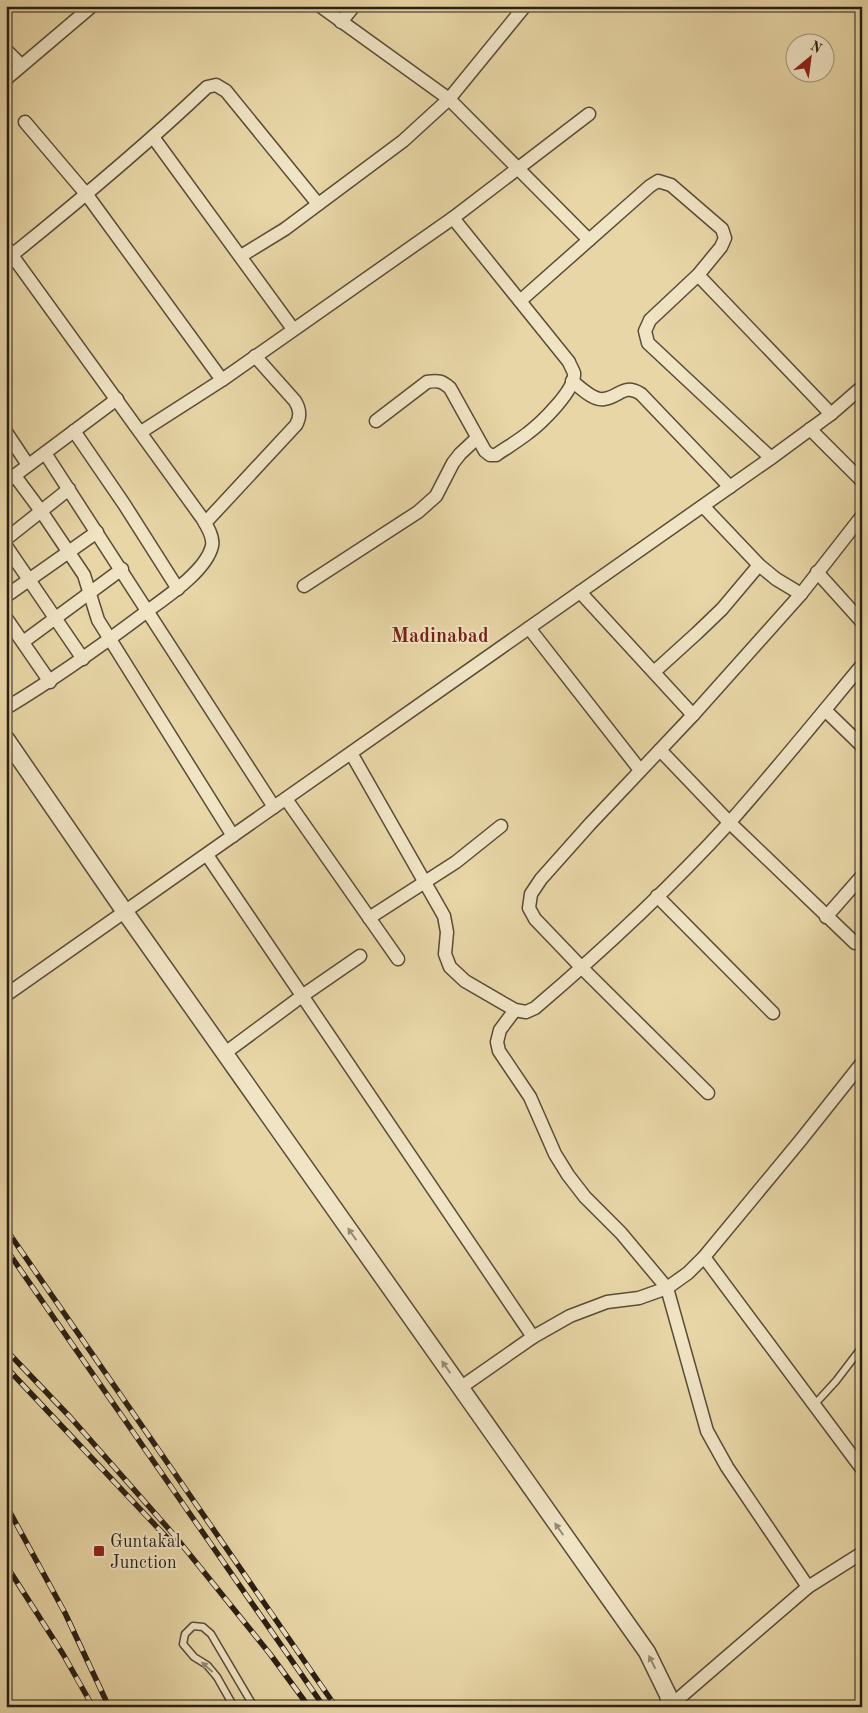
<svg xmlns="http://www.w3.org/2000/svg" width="868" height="1713" viewBox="0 0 868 1713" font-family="'Old Standard TT',serif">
<rect width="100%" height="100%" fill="#e8d6a6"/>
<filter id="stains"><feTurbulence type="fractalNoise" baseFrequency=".004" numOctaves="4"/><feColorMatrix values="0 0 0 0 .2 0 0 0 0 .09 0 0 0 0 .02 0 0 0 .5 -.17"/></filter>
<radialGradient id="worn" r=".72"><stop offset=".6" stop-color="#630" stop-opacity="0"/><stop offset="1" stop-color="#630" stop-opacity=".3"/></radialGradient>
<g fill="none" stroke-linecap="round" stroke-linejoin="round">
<defs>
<g id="service">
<polyline points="814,1405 836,1381 862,1347"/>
<polyline points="234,1707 217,1677 207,1665 194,1657 183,1644 185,1634 193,1626 203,1627 211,1634 254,1707"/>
</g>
<g id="minor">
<polyline points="320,6 449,99 525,6"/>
<polyline points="341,22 354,6"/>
<polyline points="6,50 21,65"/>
<polyline points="6,79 92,6"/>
<polyline points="25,122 87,195 222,380"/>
<polyline points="153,137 293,329"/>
<path d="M 6,247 L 202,518 C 207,526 214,537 212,546 C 206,572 162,600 142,615 C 98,648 53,680 6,708"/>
<path d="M 12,255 C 79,201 145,146 207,87 L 216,85 L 226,91 L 318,204"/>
<polyline points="241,256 285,229 403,141 449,99 589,240"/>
<polyline points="698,275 831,414"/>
<polyline points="520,301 650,186 658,181 671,185 722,229 725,238 721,247 698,275 650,320 645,331 648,343 771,458"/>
<path d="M 572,381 C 580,387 593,401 604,399 C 620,397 623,383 641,394 L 730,487"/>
<path d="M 376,421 L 427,382 C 438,380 442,381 450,388 L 485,451 L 490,455 L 496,455 C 506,448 518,441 528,433 C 540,424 576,390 574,373 C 573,370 570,365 569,362 L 453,218"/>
<polyline points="810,429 862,481"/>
<polyline points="74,431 124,504 178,589"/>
<polyline points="6,432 28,465"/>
<polyline points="141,432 222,380 453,218 589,114"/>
<path d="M 45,453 C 122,570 197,689 274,807"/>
<polyline points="15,476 41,511 84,575 98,620 233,836"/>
<polyline points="6,482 117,399"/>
<polyline points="703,506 759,565 776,579 801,594"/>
<path d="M 205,523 L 296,425 C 301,416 300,409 295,401 L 255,356"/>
<polyline points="6,539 69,489"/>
<polyline points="6,546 83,659"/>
<polyline points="817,572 862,622"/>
<polyline points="304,586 418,512 436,496 453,463 460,454 477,438"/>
<polyline points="580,592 693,715"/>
<polyline points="6,596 97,532"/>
<polyline points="6,618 50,682"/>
<polyline points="529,628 640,770"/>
<polyline points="23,642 122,569"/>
<polyline points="654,672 697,633 722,609 759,565"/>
<polyline points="825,710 862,746"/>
<polyline points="660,750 729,822 855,943"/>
<path d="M 351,753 L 444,916 L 447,932 L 445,954 L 450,967 L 465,981 L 515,1010 L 526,1012 L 535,1008 C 603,950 670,888 730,822 C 775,771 818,718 862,665"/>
<polyline points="286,799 398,959"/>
<polyline points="207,855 533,1337"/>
<polyline points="657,896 773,1013"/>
<polyline points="826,917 862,876"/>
<polyline points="369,918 456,862 501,826"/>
<polyline points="6,995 771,458 831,414 862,387"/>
<polyline points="515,1010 500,1030 497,1042 499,1051 530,1097 555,1154 568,1175 585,1197 621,1233 667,1288 707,1431 727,1467 808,1587"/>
<polyline points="225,1053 302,996 360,956"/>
<polyline points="708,1093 582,968 535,919 529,908 531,894 541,879 590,824 693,715 801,594 862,516"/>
<polyline points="704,1257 862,1469"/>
<polyline points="460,1388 533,1337 570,1316 607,1302 639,1298 667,1288 688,1273 704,1257 800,1141 862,1063"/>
<polyline points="670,1706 808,1587 862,1553"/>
</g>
<polyline id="tertiary" points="6,739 125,912 647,1652 668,1695 670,1707"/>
</defs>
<use href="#service" stroke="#594d38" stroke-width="9"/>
<use href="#minor" stroke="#594d38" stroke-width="15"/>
<use href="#tertiary" stroke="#594d38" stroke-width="19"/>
<use href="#service" stroke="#f0e4c5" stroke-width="6"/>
<use href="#minor" stroke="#f0e4c5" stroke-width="12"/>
<use href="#tertiary" stroke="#f0e4c5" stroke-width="16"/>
<defs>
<g id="rail">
<polyline points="6,1229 336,1707"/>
<polyline points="6,1249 324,1707"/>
<polyline points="6,1350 71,1418 174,1535 270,1654 309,1707"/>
<polyline points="6,1367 173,1544"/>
<polyline points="6,1505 65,1613 109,1707"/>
<polyline points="6,1565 63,1654 93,1707"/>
</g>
</defs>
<use href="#rail" stroke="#291f14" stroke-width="5.5"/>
<use href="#rail" stroke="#f0e4c5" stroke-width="4" stroke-dasharray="11" stroke-linecap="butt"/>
</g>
<defs><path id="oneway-solid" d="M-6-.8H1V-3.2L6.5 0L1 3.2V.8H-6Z" transform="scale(1.25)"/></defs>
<g fill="#968b75">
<use href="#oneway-solid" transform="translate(352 1234) rotate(-125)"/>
<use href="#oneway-solid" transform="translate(446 1367) rotate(-125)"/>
<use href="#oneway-solid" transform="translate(559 1529) rotate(-125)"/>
<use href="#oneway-solid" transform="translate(652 1662) rotate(-117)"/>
<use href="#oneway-solid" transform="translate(207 1667) rotate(-138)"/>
</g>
<rect fill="#8f2418" stroke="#f0e4c5" stroke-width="2" x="93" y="1545" width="12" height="12" rx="2.5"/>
<g text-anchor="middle" stroke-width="4" stroke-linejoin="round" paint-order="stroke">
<g font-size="18" fill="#291f14" stroke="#f0e4c5" text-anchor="start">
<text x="110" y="1547">Guntakal<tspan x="110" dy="21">Junction</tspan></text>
</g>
<g font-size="20" font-weight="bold" fill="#7a1f14" stroke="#f0e4c5">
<text x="440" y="642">Madinabad</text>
</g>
</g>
<rect width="868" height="1713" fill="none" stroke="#e8d6a6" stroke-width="25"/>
<rect x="8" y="8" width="853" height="1698" fill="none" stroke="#291f14" stroke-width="2.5"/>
<rect x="12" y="12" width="843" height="1688" fill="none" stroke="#291f14"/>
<g transform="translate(810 58) rotate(29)"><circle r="24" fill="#f0e4c5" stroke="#a0957e"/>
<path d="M0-4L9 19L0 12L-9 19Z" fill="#8f2418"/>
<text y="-8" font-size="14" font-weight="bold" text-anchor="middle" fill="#291f14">N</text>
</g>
<rect width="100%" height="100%" filter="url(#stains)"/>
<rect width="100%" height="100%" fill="url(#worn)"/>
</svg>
